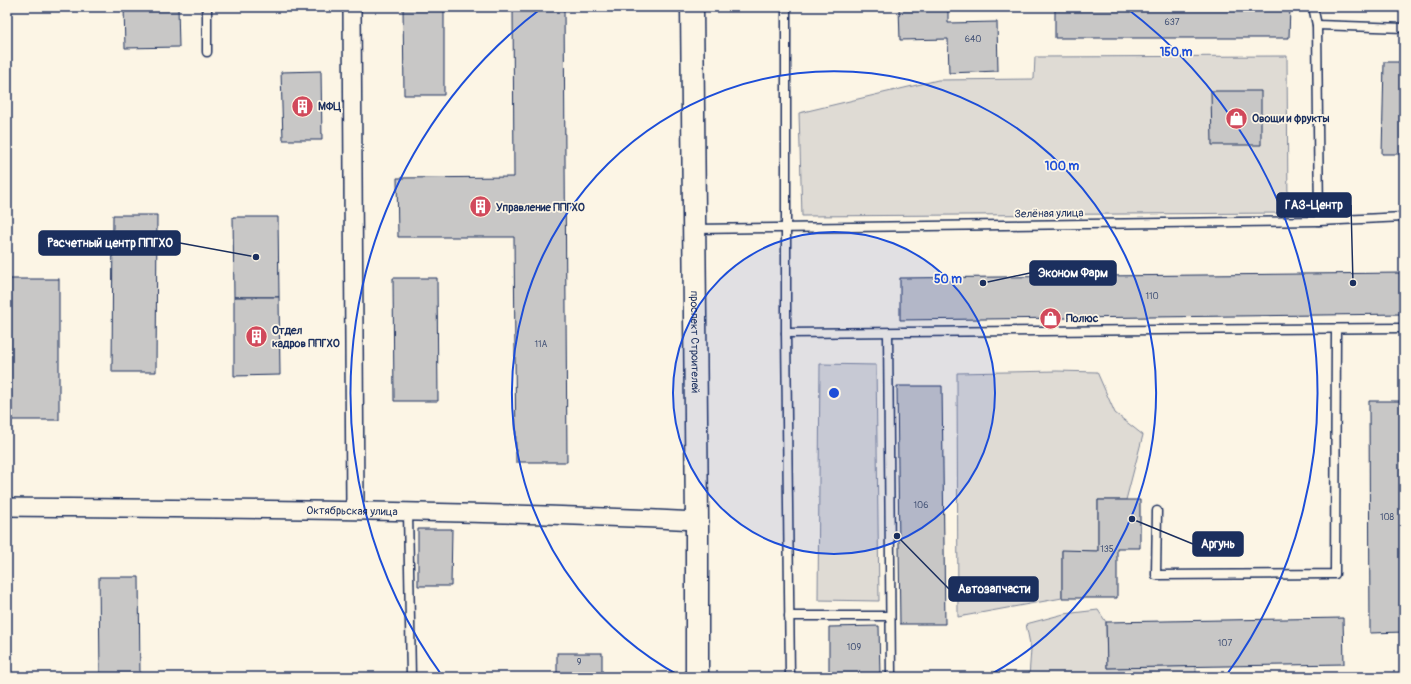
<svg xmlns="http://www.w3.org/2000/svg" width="1411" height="684" viewBox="0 0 1411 684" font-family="Pangolin,sans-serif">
<rect width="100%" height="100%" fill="#fcf5e5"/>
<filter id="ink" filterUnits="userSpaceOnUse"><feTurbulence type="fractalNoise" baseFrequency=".025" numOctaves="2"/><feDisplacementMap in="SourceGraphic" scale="8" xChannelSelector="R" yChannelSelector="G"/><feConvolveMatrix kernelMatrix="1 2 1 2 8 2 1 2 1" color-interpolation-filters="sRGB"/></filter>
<g filter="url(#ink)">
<g fill="#dfdbd4" stroke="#7d8599">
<polygon points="1287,56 1288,213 802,216 799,113 938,80 1034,79 1035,57"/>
<polygon points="820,364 876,365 879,601 818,600"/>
<polygon points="1057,371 1097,372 1115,413 1143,435 1126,500 1098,500 1098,551 1062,551 1062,598 958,617 957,373"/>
<polygon points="1098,610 1106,622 1107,668 1196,666 1196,677 1029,677 1031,649 1026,624 1064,614"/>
</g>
<g fill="#c8c7c6" stroke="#1b2f5e">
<polygon points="124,7 178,7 179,47 125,48"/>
<polygon points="403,7 444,7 444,95 404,95"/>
<polygon points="513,7 564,7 567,462 516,462 514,237 398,237 397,178 514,177"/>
<polygon points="899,7 948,7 948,23 997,22 998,71 949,73 948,39 900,40"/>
<polygon points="1055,7 1290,7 1289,38 1055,38"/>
<polygon points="1384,62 1404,62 1404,154 1382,154"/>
<polygon points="321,71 322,140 283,140 281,72"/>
<polygon points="1211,91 1261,91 1261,145 1212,145"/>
<polygon points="113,215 157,215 156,372 112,372"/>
<polygon points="233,217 278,217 279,297 234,297"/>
<polygon points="1404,273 1404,314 900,320 900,278"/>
<polygon points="393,278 437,278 438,401 394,401"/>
<rect x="9" y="279" width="50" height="141"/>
<polygon points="234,297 279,297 280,375 234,376"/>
<polygon points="897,386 942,386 945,624 900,624"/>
<polygon points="1369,401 1404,401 1404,632 1370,633"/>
<polygon points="1098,500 1140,500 1140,548 1117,548 1117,598 1062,598 1062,550 1098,551"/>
<polygon points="418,529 452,529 451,586 418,586"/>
<polygon points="99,577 139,577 140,677 100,677"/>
<polygon points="1343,618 1344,664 1107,668 1106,622"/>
<polygon points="879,626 880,677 829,677 829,627"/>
<rect x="557" y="653" width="45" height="24"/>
</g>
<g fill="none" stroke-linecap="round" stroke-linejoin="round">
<defs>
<g id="lane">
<polyline points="786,7 786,333 790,677"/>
<polyline points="1313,7 1317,25 1319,221"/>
<polyline points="1317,25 1404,28"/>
<polyline points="207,52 207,7"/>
<polyline points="695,229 1319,221 1404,217"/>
<polyline points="786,333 1404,328"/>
<polyline points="888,333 891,677"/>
<polyline points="1157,511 1156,575 1335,574 1336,329"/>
<polyline points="408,512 411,677"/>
<polyline points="789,616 889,616"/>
</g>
<g id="street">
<polyline points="352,7 355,510"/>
<path id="s1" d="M 7,507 C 237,509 467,510 697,521"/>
</g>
<g id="secondary">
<path id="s2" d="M 692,7 L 697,521 L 697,677"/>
</g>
</defs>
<use href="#lane" stroke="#1b2f5e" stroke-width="11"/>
<use href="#street" stroke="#1b2f5e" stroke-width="20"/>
<use href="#secondary" stroke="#1b2f5e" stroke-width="25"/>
<use href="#lane" stroke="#fcf5e5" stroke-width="8"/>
<use href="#street" stroke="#fcf5e5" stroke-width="17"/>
<use href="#secondary" stroke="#fcf5e5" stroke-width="22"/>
</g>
</g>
<circle cx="834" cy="393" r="161" fill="#1d4ed8" fill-opacity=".12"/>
<g fill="none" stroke="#1d4ed8" stroke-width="2">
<circle cx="834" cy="393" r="161"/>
<path d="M680 676A322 322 0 1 1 988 676"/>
<path d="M443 677A483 483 0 0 1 543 7M1125 7A483 483 0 0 1 1225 677"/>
</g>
<defs>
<symbol id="building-disc" viewBox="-11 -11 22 22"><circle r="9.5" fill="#d1495b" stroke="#fcf5e5"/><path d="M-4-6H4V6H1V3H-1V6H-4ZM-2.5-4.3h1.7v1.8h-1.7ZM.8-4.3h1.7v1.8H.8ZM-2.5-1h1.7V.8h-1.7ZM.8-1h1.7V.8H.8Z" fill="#fff"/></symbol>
<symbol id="shop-disc" viewBox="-11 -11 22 22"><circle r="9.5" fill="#d1495b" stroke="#fcf5e5"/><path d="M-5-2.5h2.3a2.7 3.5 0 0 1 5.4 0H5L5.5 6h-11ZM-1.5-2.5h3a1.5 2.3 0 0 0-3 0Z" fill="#fff"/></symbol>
</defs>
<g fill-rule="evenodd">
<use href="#building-disc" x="290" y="94" width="25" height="25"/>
<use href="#shop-disc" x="1224" y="106" width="25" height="25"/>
<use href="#building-disc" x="468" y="194" width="25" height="25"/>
<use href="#shop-disc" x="1038" y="306" width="25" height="25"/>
<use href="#building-disc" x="244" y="324" width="25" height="25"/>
</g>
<g text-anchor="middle" stroke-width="3.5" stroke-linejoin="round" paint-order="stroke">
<g font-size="9" fill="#465578">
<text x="1172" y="25">637</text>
<text x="973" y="42">640</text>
<text x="1152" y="299">110</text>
<text x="541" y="347">11А</text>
<text x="921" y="508">106</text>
<text x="1387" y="520">108</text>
<text x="1107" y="552">135</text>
<text x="1225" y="646">107</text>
<text x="854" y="650">109</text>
<text x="579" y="665">9</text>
</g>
<g font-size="11" font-weight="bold" fill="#1b2f5e" stroke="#fcf5e5" text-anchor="start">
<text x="318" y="110">МФЦ</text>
<text x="1252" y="122">Овощи и фрукты</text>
<text x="496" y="211">Управление ППГХО</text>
<text x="1066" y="322">Полюс</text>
<text x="272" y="334">Отдел<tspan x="272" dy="13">кадров ППГХО</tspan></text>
</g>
<g font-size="11" fill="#1b2f5e" stroke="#fcf5e5">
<text transform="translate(1049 213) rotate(-1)" y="4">Зелёная улица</text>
<text dy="4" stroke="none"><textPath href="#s2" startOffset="335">проспект Строителей</textPath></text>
<text dy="4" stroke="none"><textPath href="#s1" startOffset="345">Октябрьская улица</textPath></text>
</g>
</g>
<circle cx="834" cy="393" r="6" fill="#1d4ed8" stroke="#fcf5e5" stroke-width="2"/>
<g font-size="12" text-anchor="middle" font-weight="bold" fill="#1d4ed8" stroke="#fcf5e5" stroke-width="3.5" stroke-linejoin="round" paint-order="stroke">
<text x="1176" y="56">150 m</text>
<text x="1062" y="170">100 m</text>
<text x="948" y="283">50 m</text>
</g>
<path fill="none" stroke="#1b2f5e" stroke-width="1.5" d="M1353 283L1351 205M256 257L180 243M983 283L1030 273M1132 519L1193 544M897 536L949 589"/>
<g fill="#1b2f5e" stroke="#fcf5e5" stroke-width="1.5">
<circle cx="1353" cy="283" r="4"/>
<circle cx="256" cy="257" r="4"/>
<circle cx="983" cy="283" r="4"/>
<circle cx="1132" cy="519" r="4"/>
<circle cx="897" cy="536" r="4"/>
</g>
<g fill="#1b2f5e" stroke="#1b2f5e" stroke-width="1.5">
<rect x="1277" y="193" width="74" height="24" rx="4"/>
<rect x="39" y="231" width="141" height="24" rx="4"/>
<rect x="1030" y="261" width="86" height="24" rx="4"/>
<rect x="1193" y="532" width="50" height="24" rx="4"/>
<rect x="949" y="577" width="89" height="24" rx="4"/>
</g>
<g font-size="12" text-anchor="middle" font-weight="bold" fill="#fff">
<text x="1314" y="209">ГАЗ-Центр</text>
<text x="110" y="247">Расчетный центр ППГХО</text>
<text x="1073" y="277">Эконом Фарм</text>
<text x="1218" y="548">Аргунь</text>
<text x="994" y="593">Автозапчасти</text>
</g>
<rect width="1411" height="684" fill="none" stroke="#fcf5e5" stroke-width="24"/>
<rect x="12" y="12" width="1387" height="660" fill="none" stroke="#1b2f5e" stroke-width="1.5" filter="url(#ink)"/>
</svg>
